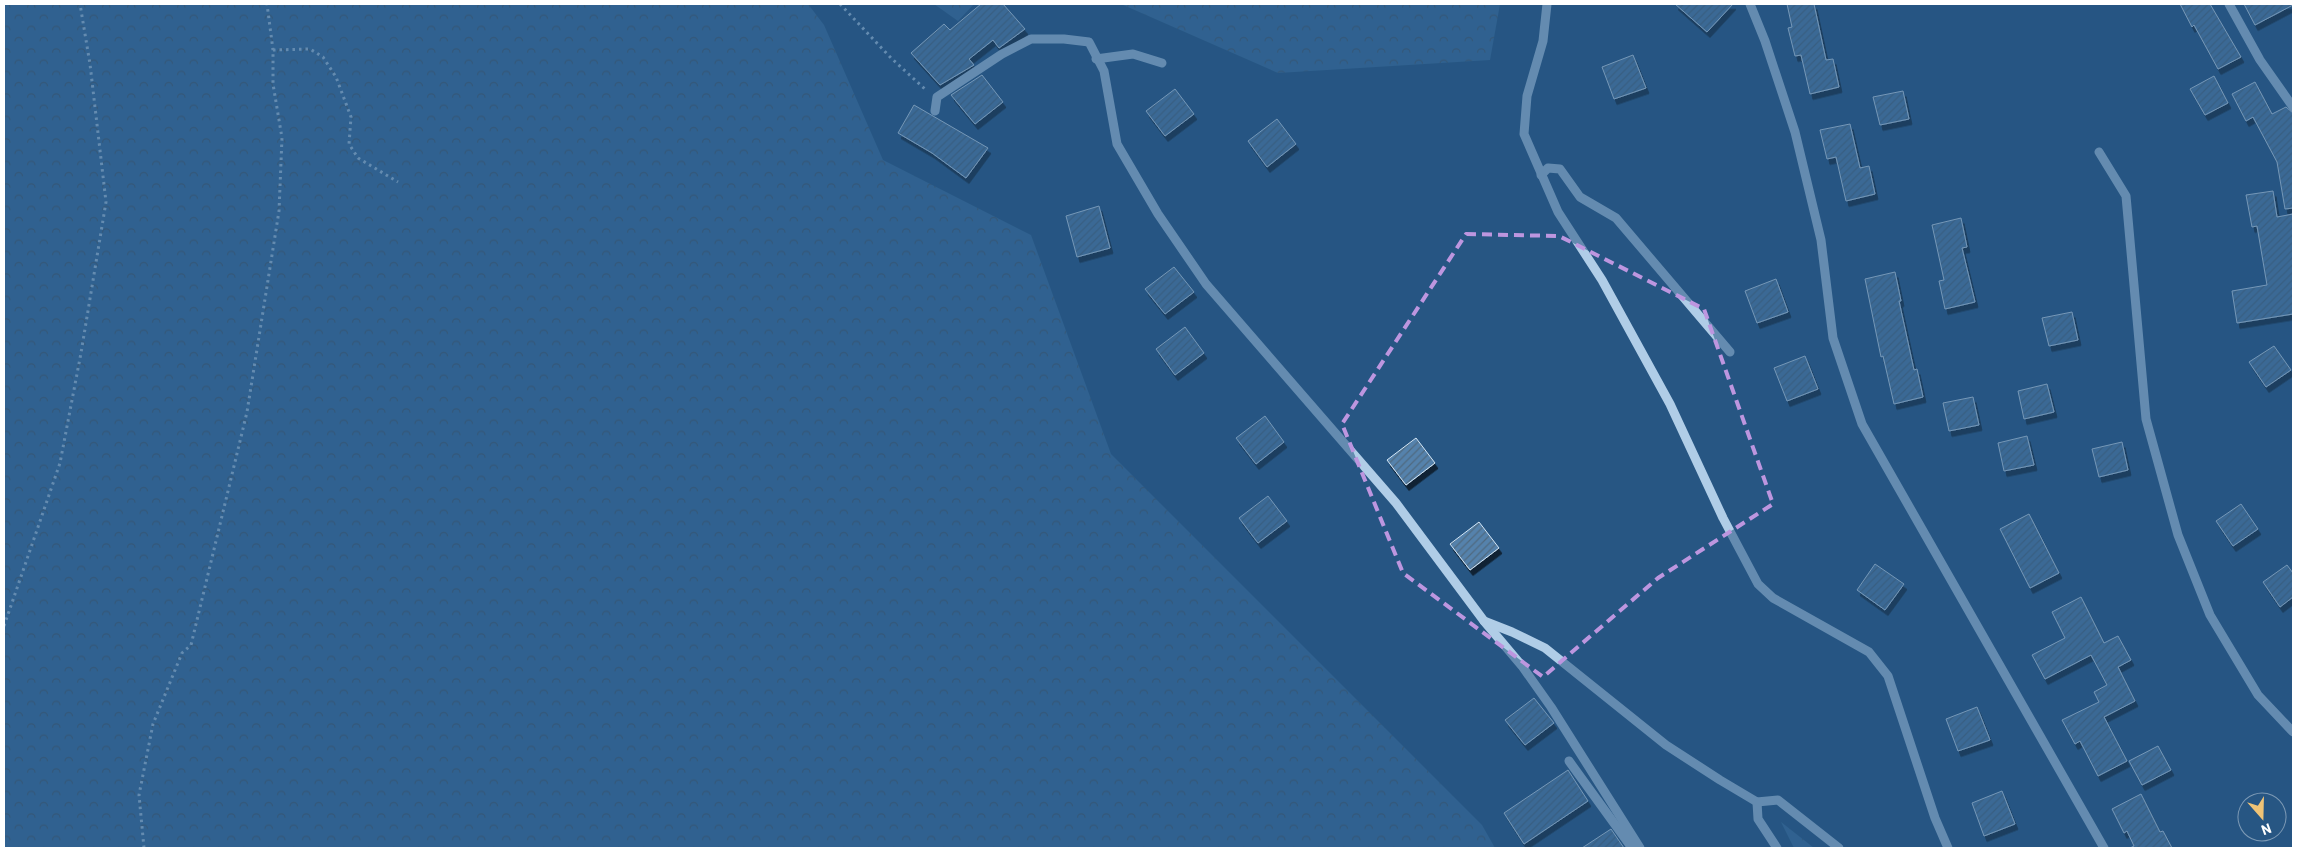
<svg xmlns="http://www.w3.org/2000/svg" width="2297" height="852" viewBox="0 0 2297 852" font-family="Barlow,sans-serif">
<defs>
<pattern id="forest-crowns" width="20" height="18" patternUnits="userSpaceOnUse" patternTransform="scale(1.25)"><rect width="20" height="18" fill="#3c709f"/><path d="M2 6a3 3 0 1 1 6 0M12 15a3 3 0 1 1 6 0" fill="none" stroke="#465a6d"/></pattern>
<pattern id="building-hatch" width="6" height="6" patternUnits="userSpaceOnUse" patternTransform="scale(1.25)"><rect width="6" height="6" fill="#5482ac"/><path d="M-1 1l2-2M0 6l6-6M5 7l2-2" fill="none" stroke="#506a81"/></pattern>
<filter id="shadow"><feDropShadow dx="3" dy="5.5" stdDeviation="0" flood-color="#0009"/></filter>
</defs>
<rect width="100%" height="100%" fill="#275683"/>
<g fill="url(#forest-crowns)">
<polygon points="4,4 808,4 824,25 883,160 1031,235 1111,454 1482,825 1495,848 4,848"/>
<polygon points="934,4 974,4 958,21"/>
<polygon points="1121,4 1500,4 1490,60 1278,73"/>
<polygon points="1781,822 1814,848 1794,848"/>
</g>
<g fill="url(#building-hatch)" stroke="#d4e6f5" filter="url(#shadow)">
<polygon points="981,4 1003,4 1025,29 999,48 993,40 969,59 974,65 940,85 911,53 944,24 950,30"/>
<polygon points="1675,4 1733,4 1707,32"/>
<polygon points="1787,4 1814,4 1826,60 1833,59 1839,87 1810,94 1801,55 1795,56 1788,28 1792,27"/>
<polygon points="2180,4 2210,4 2241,57 2218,69 2194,25 2192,27"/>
<polygon points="2244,4 2293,4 2293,5 2255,25"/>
<polygon points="1633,55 1646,88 1614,99 1602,67"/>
<polygon points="982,75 1003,102 975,124 951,95"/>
<polygon points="2214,76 2228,103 2205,115 2190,89"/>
<polygon points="2255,82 2272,114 2286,107 2293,113 2293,208 2285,209 2277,162 2253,117 2246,121 2232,94"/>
<polygon points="1175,89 1194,114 1165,136 1146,111"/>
<polygon points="1903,91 1909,119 1880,125 1873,97"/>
<polygon points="914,105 988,148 966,178 932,153 898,133"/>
<polygon points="1277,119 1296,144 1267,167 1248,141"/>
<polygon points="1850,124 1860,168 1869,166 1875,194 1846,201 1836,157 1827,159 1820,130"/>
<polygon points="2273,191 2277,217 2293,214 2293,314 2237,323 2232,291 2267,285 2257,226 2252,227 2246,195"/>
<polygon points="1099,206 1110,248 1077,257 1066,216"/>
<polygon points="1961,218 1967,247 1962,248 1975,302 1945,309 1939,281 1944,280 1932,225"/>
<polygon points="1174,267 1194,292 1165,314 1145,289"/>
<polygon points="1895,272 1901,301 1899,301 1914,370 1917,369 1923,397 1894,404 1883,356 1881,357 1865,279"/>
<polygon points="1776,279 1788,312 1757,323 1745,291"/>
<polygon points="2072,312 2078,340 2049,346 2042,318"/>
<polygon points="1185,327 1204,353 1175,375 1156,349"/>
<polygon points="2274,346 2291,370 2266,387 2249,362"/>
<polygon points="1805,356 1818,389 1787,401 1774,368"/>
<polygon points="2047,384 2054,412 2024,419 2018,391"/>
<polygon points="1973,397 1979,425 1949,431 1943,403"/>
<polygon points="1265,416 1284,442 1256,464 1236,438"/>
<polygon points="2027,436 2034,465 2004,471 1998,443"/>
<polygon points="1416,438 1435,463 1406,485 1387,460"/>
<polygon points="2122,442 2128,470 2099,477 2092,449"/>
<polygon points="1268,496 1287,521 1258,543 1239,518"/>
<polygon points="2241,504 2258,529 2233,546 2216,521"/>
<polygon points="2029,514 2059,573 2030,588 2000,529"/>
<polygon points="1479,522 1499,548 1470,570 1450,544"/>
<polygon points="1875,564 1904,584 1885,610 1857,590"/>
<polygon points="2287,565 2293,573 2293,597 2280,607 2263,582"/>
<polygon points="2081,597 2104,643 2118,636 2131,660 2118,667 2135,701 2104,717 2127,761 2098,776 2080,741 2075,744 2062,720 2099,702 2094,692 2107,685 2091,655 2045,679 2032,655 2065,638 2052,612"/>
<polygon points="1534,698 1554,723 1525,745 1505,720"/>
<polygon points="1977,707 1990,740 1958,751 1946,719"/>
<polygon points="2158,746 2171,770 2142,785 2129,761"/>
<polygon points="1568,770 1588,801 1524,844 1504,813"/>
<polygon points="2002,791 2015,824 1984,836 1972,803"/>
<polygon points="2141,794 2160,832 2163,831 2172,848 2130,848 2134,846 2127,831 2124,833 2112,809"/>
<polygon points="1611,829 1624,848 1582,848"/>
</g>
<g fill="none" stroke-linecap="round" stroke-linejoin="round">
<g stroke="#b0cde7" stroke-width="3" stroke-dasharray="2.5 4" stroke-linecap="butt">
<polyline points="840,4 891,58 926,90"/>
<polyline points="273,50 310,49 323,57 336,77 351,117 349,144 358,158 398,182"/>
<polyline points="4,626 60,463 81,353 106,202 90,64 80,4"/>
<polyline points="144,848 139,795 153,724 182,653 191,645 247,412 279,211 282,138 273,84 273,50 267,4"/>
</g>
<g stroke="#b0cde7" stroke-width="9">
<polyline points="1547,4 1543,41 1527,96 1524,134 1558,212 1602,280 1670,404 1723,518 1758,584 1773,598 1869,652 1888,676 1935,818 1948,848"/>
<polyline points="1750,4 1765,41 1795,132 1821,240 1833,338 1862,424 2104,848"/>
<polyline points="2229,4 2260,60 2293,107"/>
<polyline points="1096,59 1133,54 1162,63"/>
<polyline points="935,111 937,97 1002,54 1031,39 1064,39 1089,42 1104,71 1117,144 1158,214 1206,284 1396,503 1484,621 1522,666 1551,707 1640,848"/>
<polyline points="2099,152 2126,196 2146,419 2178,535 2210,615 2258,695 2293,732"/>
<polyline points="1541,175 1548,168 1560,169 1580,197 1616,218 1730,352"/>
<polyline points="1484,621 1512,632 1545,648 1666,745 1720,780 1757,802 1778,800 1839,848"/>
<polyline points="1569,761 1632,848"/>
<polyline points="1757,802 1758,819 1777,848"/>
</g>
</g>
<path d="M0 0H2297V852H0ZM 1466,234 L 1559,236 L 1704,309 L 1773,504 L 1658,578 L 1543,677 L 1403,573 L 1342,424 Z" fill="#275683" fill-opacity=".55" fill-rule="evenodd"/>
<path fill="none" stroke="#bd96df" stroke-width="4" stroke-dasharray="10 6" stroke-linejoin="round" d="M 1466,234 L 1559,236 L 1704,309 L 1773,504 L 1658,578 L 1543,677 L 1403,573 L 1342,424 Z"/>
<rect width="2297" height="852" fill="none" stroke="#ffffff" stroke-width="10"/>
<g transform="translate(2262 817) rotate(160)"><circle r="24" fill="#275683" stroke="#7d9ab5"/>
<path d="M0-4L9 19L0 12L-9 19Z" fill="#efc376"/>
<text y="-8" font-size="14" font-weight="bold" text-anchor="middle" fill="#ffffff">N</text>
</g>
</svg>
